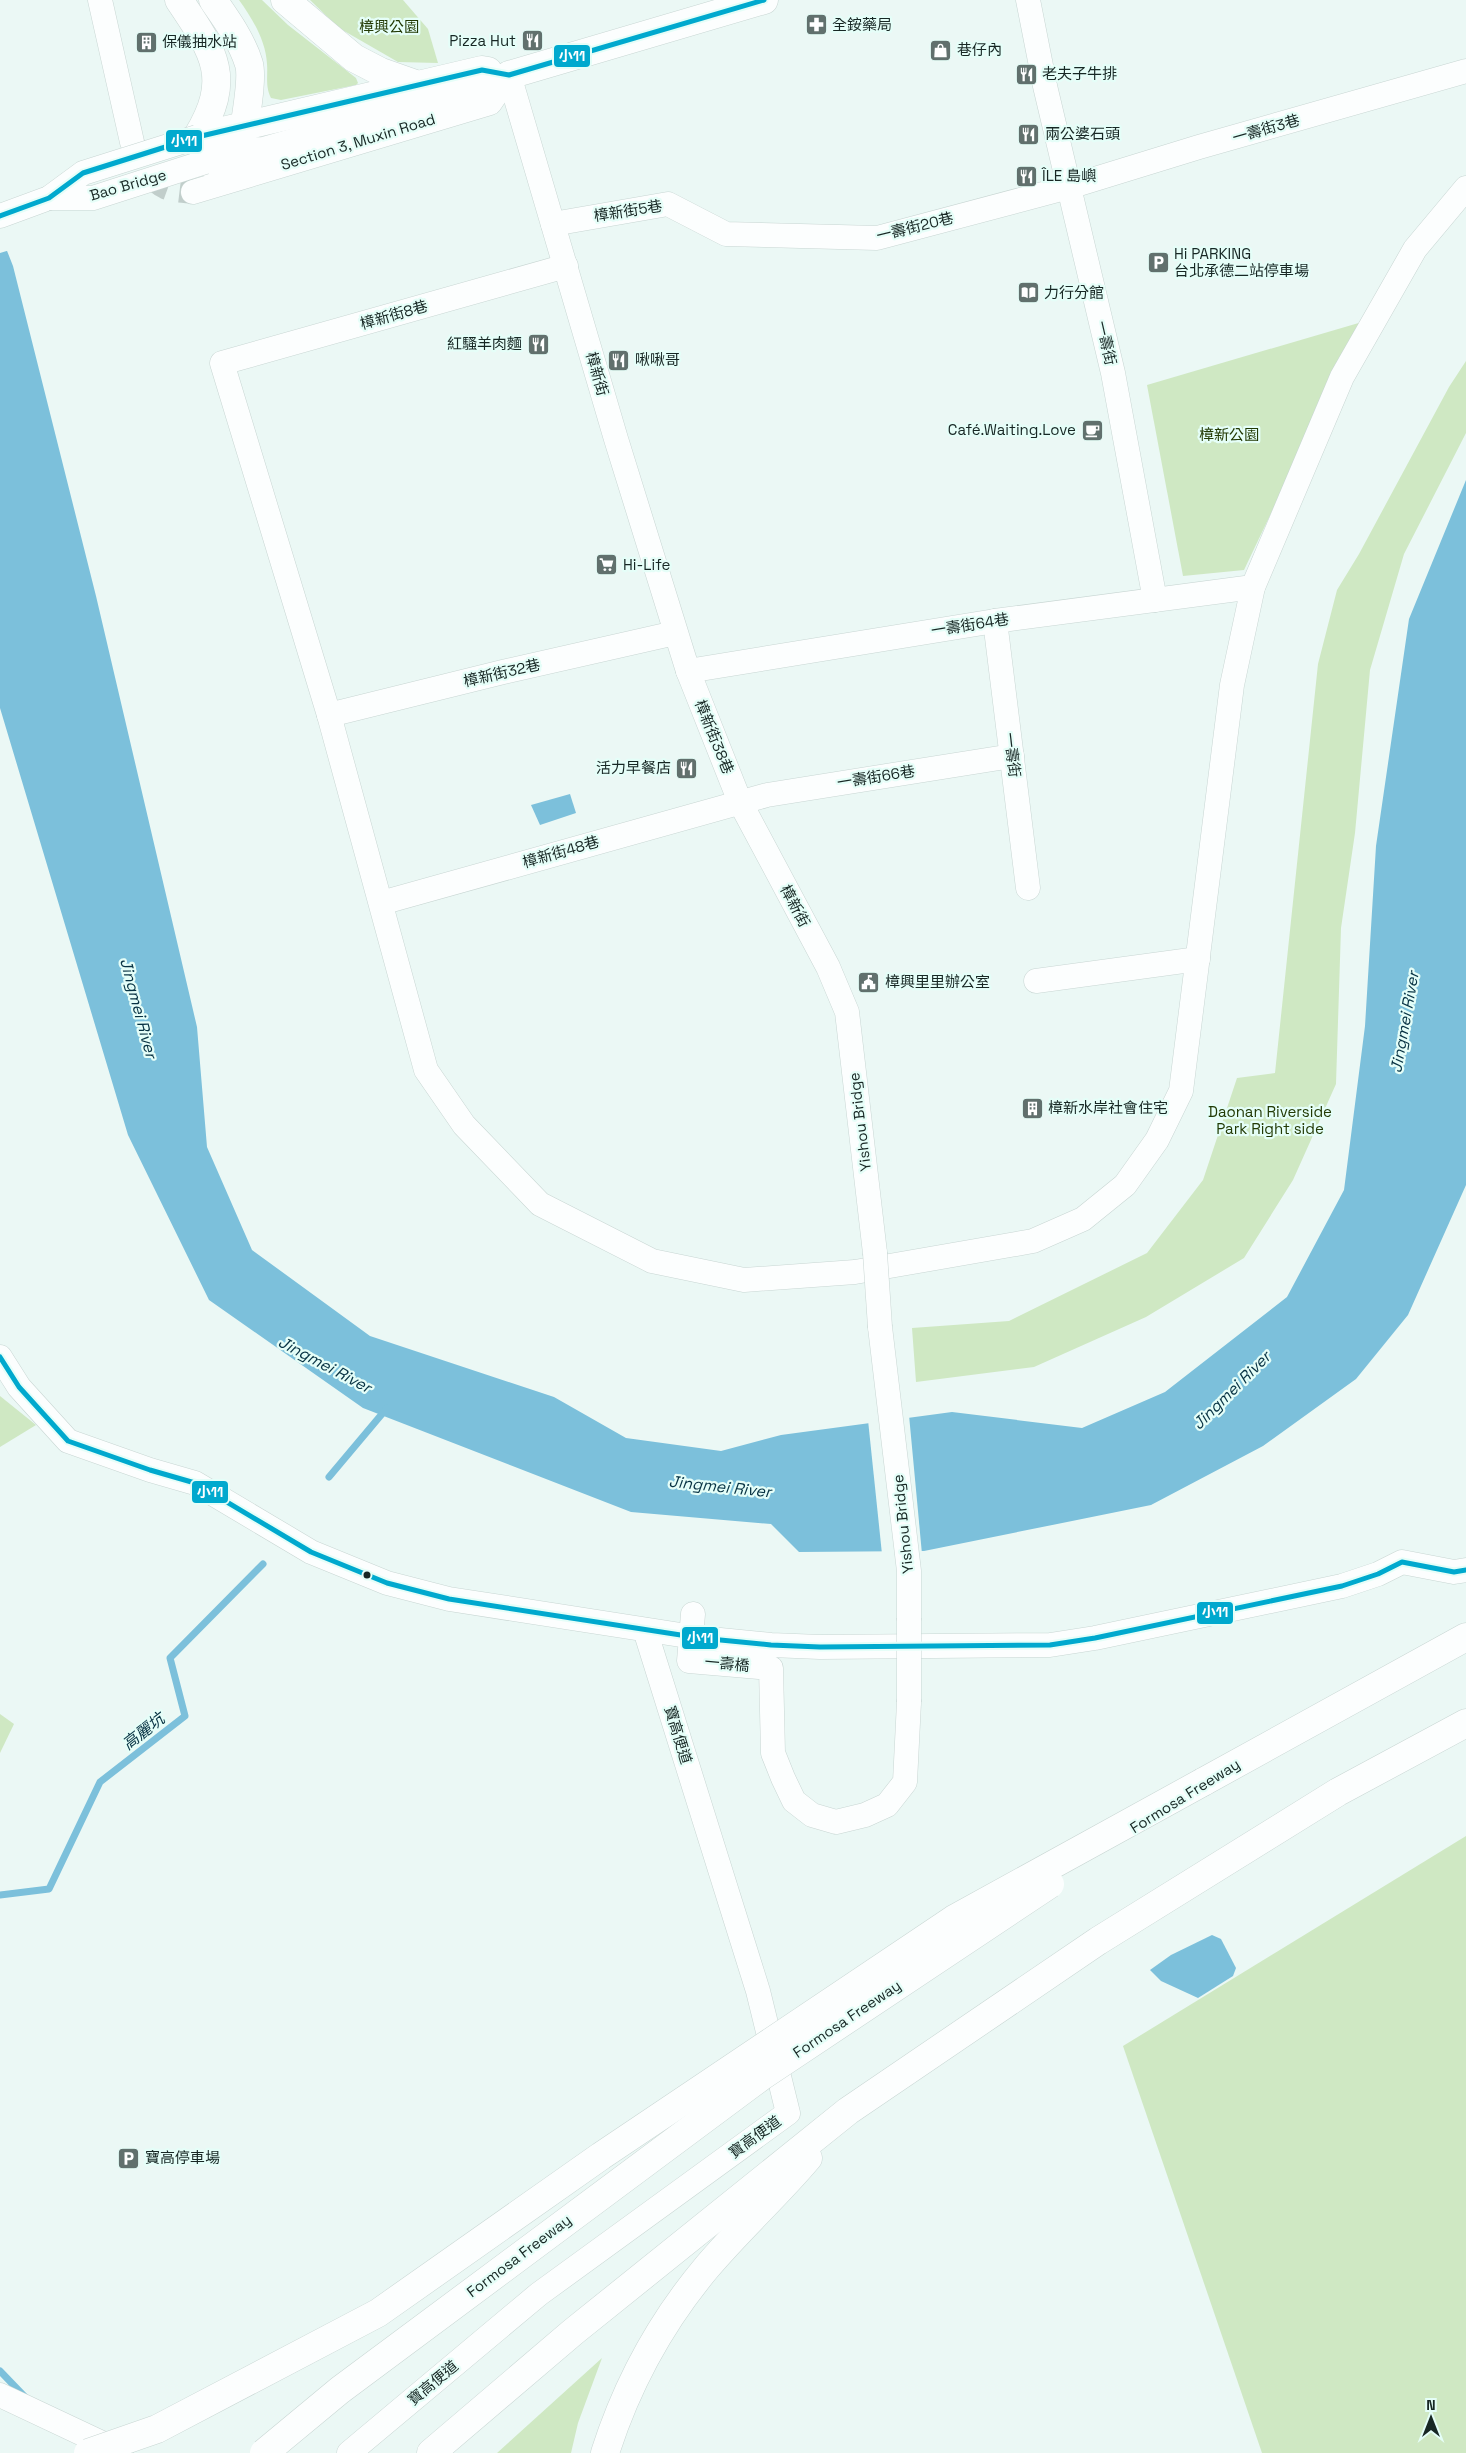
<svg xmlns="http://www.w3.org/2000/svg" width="1466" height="2453" viewBox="0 0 1466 2453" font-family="'Space Grotesk','Noto Sans TC',sans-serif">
<rect width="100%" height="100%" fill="#ebf8f5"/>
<g fill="#cfe8c3">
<path d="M 239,0 L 262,0 L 288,25 L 356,78 L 358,83 L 356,85 L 281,100 L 271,98 C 265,86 268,76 267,64 C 266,41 252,18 239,0 Z"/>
<polygon points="310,0 403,0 428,29 438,63 398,62 339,28"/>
<polygon points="1362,322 1244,570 1183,576 1147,385"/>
<polygon points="1466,361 1466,433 1404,554 1370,670 1355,833 1341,928 1336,1084 1293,1180 1244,1258 1146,1317 1034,1367 916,1382 912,1328 1009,1321 1147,1253 1203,1180 1237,1078 1275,1073 1318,664 1337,590 1359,554 1449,387"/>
<polygon points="0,1396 36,1425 0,1447"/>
<polygon points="0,1714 14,1724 0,1753"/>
<polygon points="1466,1836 1466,2453 1262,2453 1123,2046"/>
<polygon points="602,2358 578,2423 571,2453 497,2453"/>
</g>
<g fill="#7cc0db">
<polygon points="0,233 13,266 96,596 197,1027 207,1147 252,1250 370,1336 554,1397 626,1438 721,1451 781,1435 952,1412 1082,1428 1165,1392 1287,1297 1344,1190 1365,1026 1376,846 1409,619 1466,480 1466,1185 1408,1315 1356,1379 1263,1446 1151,1505 924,1551 799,1552 771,1524 631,1512 363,1408 209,1300 128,1135 0,708"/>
<polygon points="570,794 576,813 540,825 531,805"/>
<polygon points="1212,1935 1221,1939 1236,1968 1233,1976 1198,1998 1161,1981 1150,1970 1171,1955"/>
</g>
<g fill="#ebf8f5">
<polygon points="0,230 10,250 0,253"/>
<polygon points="909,1415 922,1554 882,1554 868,1420"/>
</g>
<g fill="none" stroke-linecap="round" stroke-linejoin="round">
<g stroke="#7cc0db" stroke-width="7">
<polyline points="329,1477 387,1408"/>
<polyline points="0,1895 49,1889 100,1782 185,1716 170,1658 263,1564"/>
<polyline points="0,2371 25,2397"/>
</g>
<path stroke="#c1cecb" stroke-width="24" stroke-dasharray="24 12" stroke-linecap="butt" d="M 132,142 C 140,158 148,179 165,187 C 173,191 185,191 193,192"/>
<defs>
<g id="minor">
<polyline points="100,0 132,142"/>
<polyline points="1028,0 1045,86 1113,373 1155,600"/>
<polyline points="509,75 616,439 688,671 740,802 828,967 847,1012 875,1253"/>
<polyline points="193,192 490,103 509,75"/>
<polyline points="0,216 49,198"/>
<polyline points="553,224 668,204 726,234 877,238 1069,187 1199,147 1466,71"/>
<polyline points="566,266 222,363 329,715 426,1070 464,1125 540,1204 652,1261 744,1280 855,1272 1033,1241 1083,1219 1125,1185 1157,1140 1181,1091 1232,685 1253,587 1342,377 1415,249 1466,188"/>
<polyline points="995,621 1028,888"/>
<polyline points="688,671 995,621 1253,587"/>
<polyline points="329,715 503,672 675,633"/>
<polyline points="381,903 767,795 1012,756"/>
<polyline points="1036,981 1198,959"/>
<polyline points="880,1327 909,1571 909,1618"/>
<polyline points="0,1357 19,1387 68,1441 150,1470 195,1483 311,1552 387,1583 449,1599 700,1638 771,1645 820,1647 1050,1645 1095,1638 1342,1586 1378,1574 1402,1562 1454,1572 1466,1570"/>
<polyline points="693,1614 689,1661 771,1668 773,1753 783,1778 794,1801 812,1815 836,1822 865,1815 887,1805 905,1782 909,1702"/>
<polyline points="0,2395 121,2452"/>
<polyline points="349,2453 539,2294 788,2113 758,1991 645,1630"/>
</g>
<g id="major">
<path d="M 179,0 C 214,52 233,78 197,137"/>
<path d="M 213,0 C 227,20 242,41 249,64 C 253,78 245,126 241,141"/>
<polyline points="285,0 354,58 381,72 418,85"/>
<polyline points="197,137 482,70 488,71"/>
<polyline points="205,162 238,152 264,151 489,87 509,75 764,0"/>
</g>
<g id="highway">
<polyline points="1203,1782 1466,1637"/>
<polyline points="431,2453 573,2332 848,2111 1098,1941 1338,1792 1466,1723"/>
<path d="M 605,2453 C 627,2384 660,2323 707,2267 C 739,2229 776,2196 808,2158"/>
</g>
</defs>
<use href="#minor" stroke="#c8d6d3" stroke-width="25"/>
<use href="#major" stroke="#c8d6d3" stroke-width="29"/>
<use href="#highway" stroke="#c8d6d3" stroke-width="29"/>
<use href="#minor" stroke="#fcfefe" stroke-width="24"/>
<use href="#major" stroke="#fcfefe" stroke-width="28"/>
<use href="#highway" stroke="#fcfefe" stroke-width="28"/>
<defs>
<g id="minor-bridge">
<polyline points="49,198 93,198 205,162"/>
<polyline points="49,198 83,173 197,137"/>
<polyline points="875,1253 880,1327"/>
<polyline points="909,1618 909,1702"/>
</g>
<g id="highway-bridge">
<polyline points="88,2453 157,2429 378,2313 601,2156 954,1919 1203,1782"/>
<polyline points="264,2453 340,2390 762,2076 1050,1884"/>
</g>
</defs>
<use href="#minor-bridge" stroke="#c8d6d3" stroke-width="25" stroke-linecap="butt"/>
<use href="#highway-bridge" stroke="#c8d6d3" stroke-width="29" stroke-linecap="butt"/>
<use href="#minor-bridge" stroke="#fcfefe" stroke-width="24"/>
<use href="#highway-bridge" stroke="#fcfefe" stroke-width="28"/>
<defs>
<g id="bus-1">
<polyline points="0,216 49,198 83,173 197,137 482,70 509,75 764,0"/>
<polyline points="0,1357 19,1387 68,1441 150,1470 195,1483 311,1552 387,1583 449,1599 700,1638 771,1645 820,1647 1050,1645 1095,1638 1342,1586 1378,1574 1402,1562 1454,1572 1466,1570"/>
</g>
</defs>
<use href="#bus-1" stroke="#e5fef8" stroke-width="9"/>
<use href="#bus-1" stroke="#00a9ce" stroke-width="5"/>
</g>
<defs>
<symbol id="pharmacy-square" viewBox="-11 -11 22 22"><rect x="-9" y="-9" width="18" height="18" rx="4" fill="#61706d" stroke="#e5fef8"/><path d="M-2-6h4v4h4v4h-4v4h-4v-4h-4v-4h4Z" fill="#fff"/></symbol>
<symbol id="restaurant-square" viewBox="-11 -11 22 22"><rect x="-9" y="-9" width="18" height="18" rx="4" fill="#61706d" stroke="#e5fef8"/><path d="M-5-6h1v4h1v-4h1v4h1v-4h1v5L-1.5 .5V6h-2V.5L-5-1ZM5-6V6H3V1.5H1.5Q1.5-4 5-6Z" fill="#fff"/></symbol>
<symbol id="building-square" viewBox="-11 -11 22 22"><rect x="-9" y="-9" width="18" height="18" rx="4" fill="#61706d" stroke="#e5fef8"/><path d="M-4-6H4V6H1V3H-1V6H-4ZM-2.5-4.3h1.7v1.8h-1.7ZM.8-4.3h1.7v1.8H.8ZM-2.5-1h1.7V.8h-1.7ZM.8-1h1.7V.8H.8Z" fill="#fff"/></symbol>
<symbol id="shop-square" viewBox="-11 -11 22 22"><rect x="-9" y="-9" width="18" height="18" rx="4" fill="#61706d" stroke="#e5fef8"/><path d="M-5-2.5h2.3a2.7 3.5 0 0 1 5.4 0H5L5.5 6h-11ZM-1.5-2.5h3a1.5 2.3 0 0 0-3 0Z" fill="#fff"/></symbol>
<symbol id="parking-square" viewBox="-11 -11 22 22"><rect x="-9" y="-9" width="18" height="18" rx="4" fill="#61706d" stroke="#e5fef8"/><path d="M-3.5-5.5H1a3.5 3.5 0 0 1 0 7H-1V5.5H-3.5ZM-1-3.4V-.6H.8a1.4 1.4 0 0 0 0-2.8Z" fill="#fff"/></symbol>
<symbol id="library-square" viewBox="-11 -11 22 22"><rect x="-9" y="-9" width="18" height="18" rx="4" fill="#61706d" stroke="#e5fef8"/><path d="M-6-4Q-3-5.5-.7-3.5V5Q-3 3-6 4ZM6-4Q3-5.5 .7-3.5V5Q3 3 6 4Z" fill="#fff"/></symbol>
<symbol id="cafe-square" viewBox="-11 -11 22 22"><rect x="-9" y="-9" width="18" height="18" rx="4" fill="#61706d" stroke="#e5fef8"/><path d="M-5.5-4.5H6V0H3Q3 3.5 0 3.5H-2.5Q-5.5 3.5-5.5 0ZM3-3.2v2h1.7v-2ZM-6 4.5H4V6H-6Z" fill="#fff"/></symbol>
<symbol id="supermarket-square" viewBox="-11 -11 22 22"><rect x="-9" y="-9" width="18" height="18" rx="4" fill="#61706d" stroke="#e5fef8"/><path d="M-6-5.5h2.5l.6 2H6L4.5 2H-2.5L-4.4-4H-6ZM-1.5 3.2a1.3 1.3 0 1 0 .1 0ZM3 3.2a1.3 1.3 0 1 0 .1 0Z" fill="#fff"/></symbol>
<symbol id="civic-square" viewBox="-11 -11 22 22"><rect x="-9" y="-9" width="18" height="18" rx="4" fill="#61706d" stroke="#e5fef8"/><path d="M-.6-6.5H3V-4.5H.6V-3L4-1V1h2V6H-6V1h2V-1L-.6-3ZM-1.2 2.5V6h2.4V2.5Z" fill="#fff"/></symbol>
</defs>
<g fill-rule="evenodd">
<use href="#pharmacy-square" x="804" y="12" width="25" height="25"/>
<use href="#restaurant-square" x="520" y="28" width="25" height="25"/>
<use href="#building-square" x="134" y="30" width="25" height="25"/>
<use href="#shop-square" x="928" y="38" width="25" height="25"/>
<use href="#restaurant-square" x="1014" y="62" width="25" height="25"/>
<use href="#restaurant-square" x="1016" y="122" width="25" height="25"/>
<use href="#restaurant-square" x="1014" y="164" width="25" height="25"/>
<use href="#parking-square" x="1146" y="250" width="25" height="25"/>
<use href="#library-square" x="1016" y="280" width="25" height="25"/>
<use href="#restaurant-square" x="526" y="332" width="25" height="25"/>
<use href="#restaurant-square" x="606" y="348" width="25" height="25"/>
<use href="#cafe-square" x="1080" y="418" width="25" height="25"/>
<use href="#supermarket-square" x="594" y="552" width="25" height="25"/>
<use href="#restaurant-square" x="674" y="756" width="25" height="25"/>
<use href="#civic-square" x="856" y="970" width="25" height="25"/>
<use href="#building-square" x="1020" y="1096" width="25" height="25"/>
<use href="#parking-square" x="116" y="2146" width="25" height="25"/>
</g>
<circle fill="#172724" stroke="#e5fef8" stroke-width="2" cx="367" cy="1575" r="4.5"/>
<g text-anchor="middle" stroke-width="4.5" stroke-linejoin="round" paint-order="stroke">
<g font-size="15" fill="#172724" stroke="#e5fef8" text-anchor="start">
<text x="832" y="30">全銨藥局</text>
<text x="516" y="46" text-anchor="end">Pizza Hut</text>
<text x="162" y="47">保儀抽水站</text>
<text x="957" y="55">巷仔內</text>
<text x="1042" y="79">老夫子牛排</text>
<text x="1045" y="139">兩公婆石頭</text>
<text x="1042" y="181">ÎLE 島嶼</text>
<text x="1174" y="259">Hi PARKING<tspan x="1174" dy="17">台北承德二站停車場</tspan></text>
<text x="1044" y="298">力行分館</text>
<text x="522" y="349" text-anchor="end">紅騷羊肉麵</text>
<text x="635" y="365">啾啾哥</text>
<text x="1076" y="435" text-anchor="end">Café.Waiting.Love</text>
<text x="623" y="570">Hi-Life</text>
<text x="671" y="773" text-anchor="end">活力早餐店</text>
<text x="885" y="987">樟興里里辦公室</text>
<text x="1048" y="1113">樟新水岸社會住宅</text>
<text x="145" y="2163">寶高停車場</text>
</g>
<g font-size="15" fill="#233a05" stroke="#e5fef8">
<text x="389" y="32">樟興公園</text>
<text x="1229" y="440">樟新公園</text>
<text x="1270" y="1117">Daonan Riverside<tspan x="1270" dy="17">Park Right side</tspan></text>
</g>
<g font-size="15" fill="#172724" stroke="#e5fef8">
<text transform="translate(1266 129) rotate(-16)" y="5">一壽街3巷</text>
<text transform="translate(358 142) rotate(-17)" y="5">Section 3, Muxin Road</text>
<text transform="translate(128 185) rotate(-16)" y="5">Bao Bridge</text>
<text transform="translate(628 211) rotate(-9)" y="5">樟新街5巷</text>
<text transform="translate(915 227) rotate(-14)" y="5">一壽街20巷</text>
<text transform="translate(394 315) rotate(-16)" y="5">樟新街8巷</text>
<text transform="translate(1106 343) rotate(77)" y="5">一壽街</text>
<text transform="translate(597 374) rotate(74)" y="5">樟新街</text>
<text transform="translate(970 625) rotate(-9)" y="5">一壽街64巷</text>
<text transform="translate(502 673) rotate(-13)" y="5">樟新街32巷</text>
<text transform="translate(714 737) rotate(68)" y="5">樟新街38巷</text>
<text transform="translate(1012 755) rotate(83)" y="5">一壽街</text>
<text transform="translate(876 777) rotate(-9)" y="5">一壽街66巷</text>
<text transform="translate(561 852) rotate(-16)" y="5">樟新街48巷</text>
<text transform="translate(795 906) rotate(62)" y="5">樟新街</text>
<text transform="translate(860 1122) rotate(-97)" y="5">Yishou Bridge</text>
<text transform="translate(903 1524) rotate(-96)" y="5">Yishou Bridge</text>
<text transform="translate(727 1664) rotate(5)" y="5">一壽橋</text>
<text transform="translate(678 1735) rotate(73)" y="5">寶高便道</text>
<text transform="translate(1185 1796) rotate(-32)" y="5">Formosa Freeway</text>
<text transform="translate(847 2019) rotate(-34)" y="5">Formosa Freeway</text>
<text transform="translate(755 2137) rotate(-36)" y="5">寶高便道</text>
<text transform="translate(519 2256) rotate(-37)" y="5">Formosa Freeway</text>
<text transform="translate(433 2383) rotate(-40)" y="5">寶高便道</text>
</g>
<g font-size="16" font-style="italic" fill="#073243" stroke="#e5fef8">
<text transform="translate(139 1008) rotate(75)" y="6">Jingmei River</text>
<text transform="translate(1404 1022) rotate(-80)" y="6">Jingmei River</text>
<text transform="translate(325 1364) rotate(28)" y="6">Jingmei River</text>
<text transform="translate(1231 1390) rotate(-45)" y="6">Jingmei River</text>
<text transform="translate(720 1486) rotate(6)" y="6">Jingmei River</text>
<text transform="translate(143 1731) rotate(-38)" y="6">高麗坑</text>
</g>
</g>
<g stroke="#e5fef8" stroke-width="2">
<rect x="553" y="44" width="38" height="24" rx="5" fill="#00a9ce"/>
<rect x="165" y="129" width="38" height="24" rx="5" fill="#00a9ce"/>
<rect x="191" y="1480" width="38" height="24" rx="5" fill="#00a9ce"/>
<rect x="1196" y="1601" width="38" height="24" rx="5" fill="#00a9ce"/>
<rect x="681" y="1626" width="38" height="24" rx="5" fill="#00a9ce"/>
</g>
<g font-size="14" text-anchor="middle" font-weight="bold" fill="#fff">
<text x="572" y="61">小11</text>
<text x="184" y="146">小11</text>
<text x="210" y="1497">小11</text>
<text x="1215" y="1617">小11</text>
<text x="700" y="1643">小11</text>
</g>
<g transform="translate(1431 2418)" stroke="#e5fef8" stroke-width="4" paint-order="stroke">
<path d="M0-4L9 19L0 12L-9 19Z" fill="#172724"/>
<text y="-8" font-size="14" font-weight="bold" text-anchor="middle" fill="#172724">N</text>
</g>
</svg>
